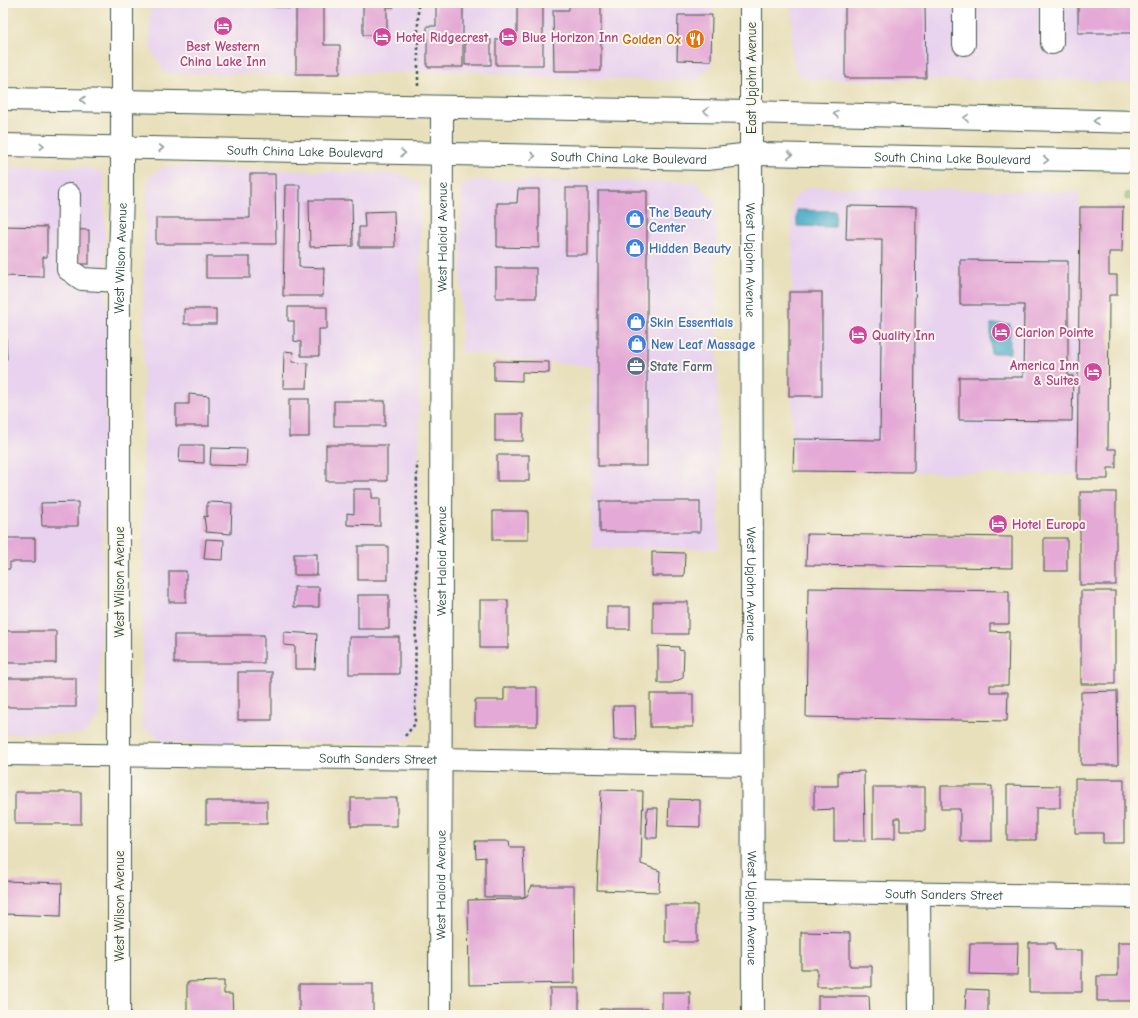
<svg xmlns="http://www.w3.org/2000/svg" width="1138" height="1018" viewBox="0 0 1138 1018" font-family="'Comic Neue',sans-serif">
<rect width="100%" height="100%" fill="#fbf7ec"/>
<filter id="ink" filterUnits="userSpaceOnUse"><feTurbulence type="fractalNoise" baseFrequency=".025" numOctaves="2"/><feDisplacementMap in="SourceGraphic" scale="8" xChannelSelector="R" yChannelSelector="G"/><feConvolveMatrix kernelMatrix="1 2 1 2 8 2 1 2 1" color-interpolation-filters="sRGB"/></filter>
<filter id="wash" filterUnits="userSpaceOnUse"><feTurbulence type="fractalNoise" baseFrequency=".012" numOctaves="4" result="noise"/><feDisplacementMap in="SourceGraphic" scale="16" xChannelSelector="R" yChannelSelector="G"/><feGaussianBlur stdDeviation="0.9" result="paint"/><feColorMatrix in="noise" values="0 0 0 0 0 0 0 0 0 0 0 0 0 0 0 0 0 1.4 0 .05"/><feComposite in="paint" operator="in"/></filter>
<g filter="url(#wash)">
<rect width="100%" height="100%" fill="#e8e0bb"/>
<g fill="#e8d2ef">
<polygon points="150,3 296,3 295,75 165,73 150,48"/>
<polygon points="297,3 713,3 712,64 698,81 546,78 468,71 297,75"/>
<polygon points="792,3 1135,3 1135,83 1069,80 811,80 799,75 792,61"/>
<polygon points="3,166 85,167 104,174 107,340 99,717 83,734 3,733"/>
<polygon points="164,166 403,174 420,185 419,726 407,742 164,743 142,727 144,244 148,178"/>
<polygon points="474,180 695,182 716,202 719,549 592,548 592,367 461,352 461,185"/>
<polygon points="807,187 1079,192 1077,475 792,470 792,200"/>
</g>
<polygon fill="#92d086" stroke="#58865d" points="1126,193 1135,193 1135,199 1125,199"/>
<g fill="#47aac7" stroke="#33747e">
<rect x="277" y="3" width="14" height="7"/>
<polygon points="797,210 836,211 835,227 797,226"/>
<rect x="991" y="324" width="19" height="29"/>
</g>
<g id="blocks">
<g fill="#e4a9d6">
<polygon points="296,3 324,3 324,45 340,45 340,74 296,74"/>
<polygon points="363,3 394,3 394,7 387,7 387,35 363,35"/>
<polygon points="436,3 463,3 463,67 427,67 427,26 436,26"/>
<polygon points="517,3 543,3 543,65 496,65 496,39 517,39"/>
<polygon points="569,3 601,3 601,71 554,71 553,10 569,10"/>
<polygon points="845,3 925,3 926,78 845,78"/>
<rect x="1078" y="3" width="57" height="30"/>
<polygon points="678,15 712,15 711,61 677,60"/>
<rect x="465" y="40" width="26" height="25"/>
<polygon points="250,174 275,174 276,244 156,244 156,218 250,218"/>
<polygon points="285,185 300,185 299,267 324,268 323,296 283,296"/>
<rect x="566" y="188" width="22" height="67"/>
<polygon points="518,189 539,189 539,248 497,247 497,203 517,203"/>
<rect x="598" y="191" width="49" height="275"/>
<polygon points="309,200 352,200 353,246 310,247"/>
<polygon points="847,206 916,207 914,472 793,471 794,439 880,440 882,239 846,239"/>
<polygon points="1080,207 1123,207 1122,252 1109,252 1109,275 1117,275 1117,295 1109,295 1108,449 1116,449 1116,468 1108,468 1108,479 1077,479"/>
<polygon points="394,211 395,247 359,247 359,227 365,227 364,212"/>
<polygon points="3,226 47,227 47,257 43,257 43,277 3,276"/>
<polygon points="59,229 89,230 89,264 59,264"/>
<rect x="206" y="257" width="44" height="21"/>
<polygon points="960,260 1068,261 1068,376 1073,376 1072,421 959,420 959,377 1023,377 1024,305 960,305"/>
<rect x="496" y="268" width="40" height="30"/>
<rect x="789" y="292" width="33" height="104"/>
<polygon points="288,307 327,307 327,329 319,329 319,356 301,356 301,342 294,341 294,321 288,321"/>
<rect x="184" y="309" width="32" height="15"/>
<polygon points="3,338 6,338 7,359 3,359"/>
<polygon points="284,351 293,352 292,362 308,363 307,388 283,388"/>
<polygon points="494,361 549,362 549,373 522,372 522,381 494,380"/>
<polygon points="189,394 209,396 209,426 176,426 176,404 189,404"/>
<rect x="289" y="399" width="20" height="38"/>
<rect x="334" y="401" width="51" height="25"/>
<rect x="495" y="414" width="28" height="27"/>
<polygon points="180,445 204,445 204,463 179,462"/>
<rect x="326" y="445" width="61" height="36"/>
<polygon points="211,448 247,449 246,466 210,465"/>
<rect x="497" y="455" width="32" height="26"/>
<polygon points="354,489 372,489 372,498 380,498 380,526 347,525 347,513 354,514"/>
<rect x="1080" y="492" width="36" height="93"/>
<rect x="600" y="501" width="100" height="31"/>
<polygon points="78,502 78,526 42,526 41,503"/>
<polygon points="207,502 232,503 231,534 206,532 204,516 207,517"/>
<rect x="493" y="511" width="35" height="29"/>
<polygon points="807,534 1012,537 1012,568 806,565"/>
<polygon points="3,538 35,538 35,562 10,562 10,569 3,569"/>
<rect x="1044" y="538" width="23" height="33"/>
<polygon points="206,539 224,540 223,560 204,559"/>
<rect x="358" y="546" width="30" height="34"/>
<polygon points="652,552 685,553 684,576 652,576"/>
<rect x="294" y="554" width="23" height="21"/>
<rect x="169" y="571" width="17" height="31"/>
<rect x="294" y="587" width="25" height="20"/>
<polygon points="808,588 1009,591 1009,624 990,624 990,631 1009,632 1008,685 990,685 990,692 1008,692 1007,721 806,717"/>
<rect x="1081" y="591" width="34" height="93"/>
<rect x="358" y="595" width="31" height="34"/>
<rect x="480" y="600" width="28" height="48"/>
<rect x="653" y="602" width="35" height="32"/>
<rect x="607" y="607" width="23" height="22"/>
<rect x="3" y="631" width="53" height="32"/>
<polygon points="284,632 317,634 315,669 295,669 295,646 284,645"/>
<rect x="174" y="635" width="90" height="28"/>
<rect x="349" y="637" width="50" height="37"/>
<polygon points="658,646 679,647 679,650 684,651 683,678 671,683 658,683"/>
<rect x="238" y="672" width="34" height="48"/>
<rect x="3" y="678" width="73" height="29"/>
<polygon points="504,687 537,687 537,726 475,726 475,700 504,700"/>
<polygon points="1117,691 1118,765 1081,765 1081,692"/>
<rect x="650" y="694" width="43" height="33"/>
<polygon points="613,706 635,706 636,740 614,740"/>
<polygon points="864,771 865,841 834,841 834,809 814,810 814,786 838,786 838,772"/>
<polygon points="1075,779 1124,779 1124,843 1103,843 1103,833 1075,833"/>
<polygon points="1007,785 1060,786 1060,808 1036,808 1036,840 1007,840"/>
<polygon points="941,786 992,786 992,841 960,841 960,809 941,809"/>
<polygon points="873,787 925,787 925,831 900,831 900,818 895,818 895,839 873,839"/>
<polygon points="601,790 643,791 641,864 660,871 659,892 597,890"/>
<rect x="15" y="792" width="66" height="32"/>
<rect x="351" y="798" width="46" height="28"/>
<polygon points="669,799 700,800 700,827 668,826"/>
<rect x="206" y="801" width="61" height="23"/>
<polygon points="647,808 658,808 657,838 646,838"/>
<polygon points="475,841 509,841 510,847 523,847 525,897 485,897 485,857 476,858"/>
<polygon points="3,881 62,883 61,916 3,914"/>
<polygon points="532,886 574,886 575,983 469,985 468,900 519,899 527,896"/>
<rect x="665" y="905" width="32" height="37"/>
<polygon points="801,932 850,933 850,966 872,966 872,987 817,987 817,969 801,969"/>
<polygon points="1118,942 1135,942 1135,1001 1097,1001 1097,976 1118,976"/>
<polygon points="970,943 1018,943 1017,975 969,974"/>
<polygon points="1029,943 1055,943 1055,950 1082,950 1082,992 1029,992"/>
<polygon points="224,981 224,994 232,994 233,1015 187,1015 187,982"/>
<rect x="299" y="984" width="74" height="30"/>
<rect x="550" y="988" width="29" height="27"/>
<polygon points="966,989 988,990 988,1014 965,1013"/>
<rect x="662" y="992" width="28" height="23"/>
<polygon points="818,996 869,996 870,1015 818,1015"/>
<rect x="600" y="1009" width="49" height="6"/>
</g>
</g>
</g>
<g filter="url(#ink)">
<use href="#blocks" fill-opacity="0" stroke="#3d5548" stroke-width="1"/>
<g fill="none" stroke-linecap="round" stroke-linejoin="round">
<defs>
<g id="minor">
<polyline points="751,3 751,154"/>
<polyline points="1052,3 1052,43"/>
<polyline points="964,44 964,3"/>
<polyline points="69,195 68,269 82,279 120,281"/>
<path id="s1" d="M 3,754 L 440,759 L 752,765"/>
<path id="s2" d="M 753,891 L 1135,897"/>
<polyline points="919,893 920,1015"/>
<path id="s3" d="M 119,1015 L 119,287 L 122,196 L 122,3"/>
<path id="s4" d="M 440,1015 L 442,107"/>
</g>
<g id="major">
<polyline points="3,99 751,112 1135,122"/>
<path id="s5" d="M 3,145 L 707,159 L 751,154 L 1135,161"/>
<path id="s6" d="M 751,154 L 753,1015"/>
</g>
</defs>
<use href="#minor" stroke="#3d5548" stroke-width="24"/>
<use href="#major" stroke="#3d5548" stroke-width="24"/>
<g stroke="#3d5548" stroke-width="2.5" stroke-dasharray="3 3" stroke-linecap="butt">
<polyline points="418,86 418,3"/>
<polyline points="405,736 415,724 417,462"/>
</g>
<use href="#minor" stroke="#fff" stroke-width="22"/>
<use href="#major" stroke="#fff" stroke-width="22"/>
</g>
<defs><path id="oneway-chevron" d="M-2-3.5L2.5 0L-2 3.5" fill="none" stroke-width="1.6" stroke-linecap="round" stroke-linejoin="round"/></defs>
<g stroke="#8f9e9a">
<use href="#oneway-chevron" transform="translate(83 100) rotate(-179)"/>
<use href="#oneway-chevron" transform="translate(706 111) rotate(-179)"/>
<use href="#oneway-chevron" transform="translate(836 114) rotate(-178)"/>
<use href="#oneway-chevron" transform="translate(966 118) rotate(-178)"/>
<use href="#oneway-chevron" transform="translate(1096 121) rotate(-178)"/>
<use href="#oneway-chevron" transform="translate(42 146) rotate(2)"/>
<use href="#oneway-chevron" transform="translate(161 148)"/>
<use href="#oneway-chevron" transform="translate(403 153) rotate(1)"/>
<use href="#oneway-chevron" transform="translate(790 155) rotate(1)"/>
<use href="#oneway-chevron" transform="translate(533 156) rotate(1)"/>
<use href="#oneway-chevron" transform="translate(1046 160) rotate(1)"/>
</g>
</g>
<defs>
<symbol id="hotel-disc" viewBox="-11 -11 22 22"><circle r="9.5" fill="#d1479c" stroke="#fbf7ec"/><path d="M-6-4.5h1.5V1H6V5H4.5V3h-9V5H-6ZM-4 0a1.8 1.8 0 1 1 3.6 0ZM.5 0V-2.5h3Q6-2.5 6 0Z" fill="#fff"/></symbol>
<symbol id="restaurant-disc" viewBox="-11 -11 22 22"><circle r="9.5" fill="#e8710a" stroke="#fbf7ec"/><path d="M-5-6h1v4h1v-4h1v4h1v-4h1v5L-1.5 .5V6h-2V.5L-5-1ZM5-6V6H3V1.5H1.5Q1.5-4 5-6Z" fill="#fff"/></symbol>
<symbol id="shop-disc" viewBox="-11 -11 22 22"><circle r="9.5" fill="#3f7fe0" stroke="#fbf7ec"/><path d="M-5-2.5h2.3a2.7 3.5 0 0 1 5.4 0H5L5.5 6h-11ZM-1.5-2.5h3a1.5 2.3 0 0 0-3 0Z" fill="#fff"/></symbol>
<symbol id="office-disc" viewBox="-11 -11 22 22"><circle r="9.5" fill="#5c6f8a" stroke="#fbf7ec"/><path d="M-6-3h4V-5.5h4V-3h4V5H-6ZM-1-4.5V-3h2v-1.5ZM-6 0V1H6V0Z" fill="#fff"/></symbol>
</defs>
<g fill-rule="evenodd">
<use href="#hotel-disc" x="212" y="15" width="22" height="22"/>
<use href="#hotel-disc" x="371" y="26" width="22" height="22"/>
<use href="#hotel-disc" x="497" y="26" width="22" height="22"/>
<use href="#restaurant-disc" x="684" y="28" width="22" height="22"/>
<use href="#shop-disc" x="624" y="208" width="22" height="22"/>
<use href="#shop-disc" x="624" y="237" width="22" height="22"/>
<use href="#shop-disc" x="625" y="311" width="22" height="22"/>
<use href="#hotel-disc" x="990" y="321" width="22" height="22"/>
<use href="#hotel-disc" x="847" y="324" width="22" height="22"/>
<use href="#shop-disc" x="626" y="333" width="22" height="22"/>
<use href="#office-disc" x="625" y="355" width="22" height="22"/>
<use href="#hotel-disc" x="1082" y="361" width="22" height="22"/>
<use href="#hotel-disc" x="987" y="513" width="22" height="22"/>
</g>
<g text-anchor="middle" stroke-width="4" stroke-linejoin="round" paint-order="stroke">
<g font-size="13" font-weight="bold" fill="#b23c85" stroke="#fbf7ec" text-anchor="start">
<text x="396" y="42">Hotel Ridgecrest</text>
<text x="522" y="42">Blue Horizon Inn</text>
<text x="223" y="51" text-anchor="middle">Best Western<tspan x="223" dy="15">China Lake Inn</tspan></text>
<text x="1015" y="337">Clarion Pointe</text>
<text x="872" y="340">Quality Inn</text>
<text x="1079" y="370" text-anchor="end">America Inn<tspan x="1079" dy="15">&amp; Suites</tspan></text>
<text x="1012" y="529">Hotel Europa</text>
</g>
<g font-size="13" font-weight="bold" fill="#c56008" stroke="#fbf7ec" text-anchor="end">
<text x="681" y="44">Golden Ox</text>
</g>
<g font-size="13" fill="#1f3d34" stroke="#fbf7ec">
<text transform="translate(751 78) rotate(-90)" y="5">East Upjohn Avenue</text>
<text dy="5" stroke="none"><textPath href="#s5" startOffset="302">South China Lake Boulevard</textPath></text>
<text dy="5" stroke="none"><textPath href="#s5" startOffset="626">South China Lake Boulevard</textPath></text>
<text dy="5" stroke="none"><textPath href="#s5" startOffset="950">South China Lake Boulevard</textPath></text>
<text dy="5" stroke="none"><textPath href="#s4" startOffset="778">West Haloid Avenue</textPath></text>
<text dy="5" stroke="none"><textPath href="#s3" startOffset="757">West Wilson Avenue</textPath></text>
<text dy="5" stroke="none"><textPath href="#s6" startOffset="106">West Upjohn Avenue</textPath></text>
<text dy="5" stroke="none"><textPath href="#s4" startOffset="454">West Haloid Avenue</textPath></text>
<text transform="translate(119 582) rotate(-90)" y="5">West Wilson Avenue</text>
<text dy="5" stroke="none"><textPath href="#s6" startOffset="430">West Upjohn Avenue</textPath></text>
<text dy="5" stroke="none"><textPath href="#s1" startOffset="375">South Sanders Street</textPath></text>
<text dy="5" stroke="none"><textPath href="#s4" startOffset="130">West Haloid Avenue</textPath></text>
<text dy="5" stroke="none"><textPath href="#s2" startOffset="191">South Sanders Street</textPath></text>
<text transform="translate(119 906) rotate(-90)" y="5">West Wilson Avenue</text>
<text dy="5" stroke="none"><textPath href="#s6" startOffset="754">West Upjohn Avenue</textPath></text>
</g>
<g font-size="13" font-weight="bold" fill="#366cbe" stroke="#fbf7ec" text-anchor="start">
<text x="649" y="217">The Beauty<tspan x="649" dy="15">Center</tspan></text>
<text x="649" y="253">Hidden Beauty</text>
<text x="650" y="327">Skin Essentials</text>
<text x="651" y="349">New Leaf Massage</text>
</g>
<g font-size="13" font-weight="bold" fill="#4e5e75" stroke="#fbf7ec" text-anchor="start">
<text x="650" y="371">State Farm</text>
</g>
</g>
<rect width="1138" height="1018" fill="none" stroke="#fbf7ec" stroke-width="16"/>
</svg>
